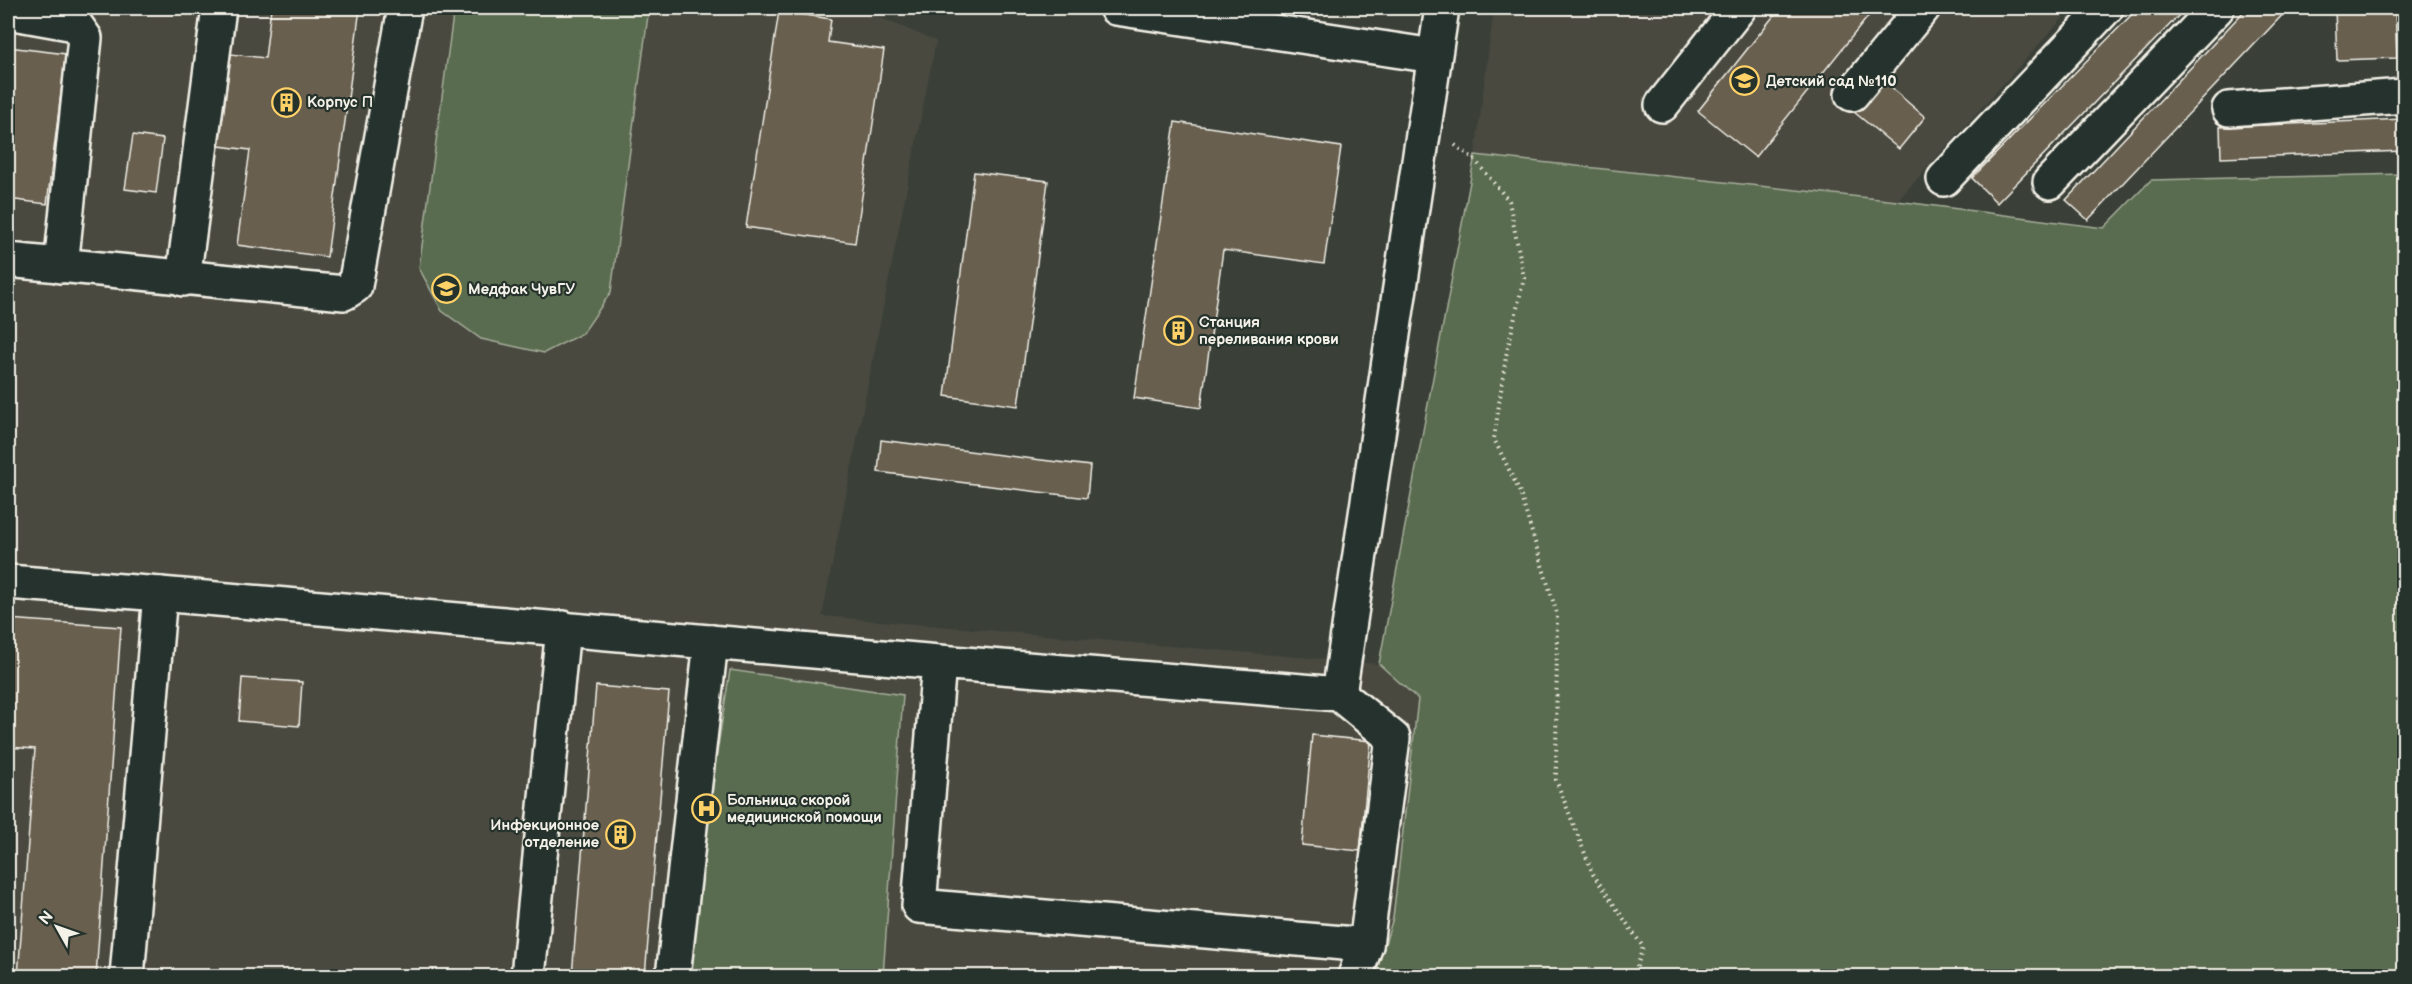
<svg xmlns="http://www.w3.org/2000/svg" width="2412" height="984" viewBox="0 0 2412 984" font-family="'Balsamiq Sans',sans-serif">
<rect width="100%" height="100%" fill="#3a4038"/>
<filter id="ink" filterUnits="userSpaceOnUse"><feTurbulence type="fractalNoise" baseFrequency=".0167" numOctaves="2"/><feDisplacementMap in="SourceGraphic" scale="12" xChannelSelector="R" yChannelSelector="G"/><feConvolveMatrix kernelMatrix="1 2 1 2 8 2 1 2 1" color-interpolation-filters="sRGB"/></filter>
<g filter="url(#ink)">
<g fill="#48493f">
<polygon points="8,8 856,8 936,41 822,616 1379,664 1418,699 1393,918 1375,976 8,976"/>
<polygon points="1494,8 2072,8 1897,201 1475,155"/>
</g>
<g fill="#5a6c4f" stroke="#a7ae9c" stroke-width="1.5">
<polygon points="454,8 649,8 611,292 583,333 544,353 481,339 442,311 419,268"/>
<polygon points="1475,155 1897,201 2104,228 2151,180 2404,174 2404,976 1375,976 1393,918 1418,699 1379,664"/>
<polygon points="730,670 903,695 883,976 682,976"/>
</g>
<g fill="#675e50" stroke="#f4f1e8" stroke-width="1.5">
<polygon points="271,8 360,8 327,257 237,245 250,150 219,146 231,54 265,58"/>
<polygon points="1780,8 1875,8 1755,157 1698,111"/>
<polygon points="2138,8 2186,8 1997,203 1972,178"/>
<polygon points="2247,8 2289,8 2088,220 2066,200"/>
<polygon points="2395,8 2397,58 2337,60 2335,9"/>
<polygon points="779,11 831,19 828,42 884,50 855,243 746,227"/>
<polygon points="8,47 66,54 47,204 8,199"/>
<polygon points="1882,80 1925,117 1899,149 1854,112"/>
<polygon points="2404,119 2404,151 2221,158 2220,127"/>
<polygon points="1175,122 1341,147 1324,264 1223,250 1201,408 1134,398"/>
<polygon points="133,135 163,139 156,193 125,189"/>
<polygon points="974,172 1048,181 1018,406 945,396"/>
<polygon points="881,440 1090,466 1087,498 878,472"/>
<polygon points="8,619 121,627 96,976 18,976 35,749 8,747"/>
<polygon points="242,678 302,682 299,726 239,721"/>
<polygon points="596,686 669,692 645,976 572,976"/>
<polygon points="1312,735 1371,741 1360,851 1302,845"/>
</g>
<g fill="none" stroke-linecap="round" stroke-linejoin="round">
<defs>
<g id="minor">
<polyline points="1116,8 1434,56"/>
<polyline points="8,12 75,24 85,38 61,266"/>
<polyline points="1852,94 1923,8"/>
<polyline points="1662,105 1739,8"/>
<polyline points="2229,109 2404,96"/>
<polyline points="1944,179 2106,8"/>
<polyline points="2050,182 2217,8"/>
<polyline points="8,260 344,293 355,286 405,8"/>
<polyline points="183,279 219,8"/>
<polyline points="8,582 160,594 127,976"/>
<polyline points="160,594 939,662 1339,694 1393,738 1366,945 919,906 939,662"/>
<polyline points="1339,694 1442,8"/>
<polyline points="528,976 563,628"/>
<polyline points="673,976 711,642"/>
<polyline points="1355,976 1366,945"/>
</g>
</defs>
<use href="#minor" stroke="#f4f1e8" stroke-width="38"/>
<polyline stroke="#f4f1e8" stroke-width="4" stroke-dasharray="1.5 4.5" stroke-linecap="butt" points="1455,145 1474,159 1509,201 1524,278 1506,356 1494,439 1519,490 1557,614 1556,780 1593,874 1643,947 1634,976"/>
<use href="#minor" stroke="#26332d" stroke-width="33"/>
</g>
</g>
<defs>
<symbol id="school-ring" viewBox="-11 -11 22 22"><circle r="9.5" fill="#26332d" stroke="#ffd166" stroke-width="1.5"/><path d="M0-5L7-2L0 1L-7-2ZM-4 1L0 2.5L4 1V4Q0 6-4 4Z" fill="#ffd166"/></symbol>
<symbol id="building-ring" viewBox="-11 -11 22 22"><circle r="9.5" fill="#26332d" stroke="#ffd166" stroke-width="1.5"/><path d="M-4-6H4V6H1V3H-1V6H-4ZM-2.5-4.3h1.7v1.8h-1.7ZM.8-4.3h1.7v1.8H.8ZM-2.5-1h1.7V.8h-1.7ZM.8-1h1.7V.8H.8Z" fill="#ffd166"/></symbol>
<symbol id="university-ring" viewBox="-11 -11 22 22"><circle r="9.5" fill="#26332d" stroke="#ffd166" stroke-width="1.5"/><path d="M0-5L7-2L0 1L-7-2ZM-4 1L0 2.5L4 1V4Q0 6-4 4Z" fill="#ffd166"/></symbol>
<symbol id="hospital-ring" viewBox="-11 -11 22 22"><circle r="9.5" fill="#26332d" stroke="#ffd166" stroke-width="1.5"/><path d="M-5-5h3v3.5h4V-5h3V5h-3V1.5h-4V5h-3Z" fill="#ffd166"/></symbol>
</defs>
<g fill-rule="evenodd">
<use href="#school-ring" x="1728" y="64" width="33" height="33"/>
<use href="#building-ring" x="270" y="86" width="33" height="33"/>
<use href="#university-ring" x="430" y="272" width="33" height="33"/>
<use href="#building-ring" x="1162" y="314" width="33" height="33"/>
<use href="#hospital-ring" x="690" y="792" width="33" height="33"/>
<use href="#building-ring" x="604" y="818" width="33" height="33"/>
</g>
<g text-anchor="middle" stroke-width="4.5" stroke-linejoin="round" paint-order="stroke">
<g font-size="15" font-weight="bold" fill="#f4f1e8" stroke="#26332d" text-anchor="start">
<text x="1766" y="86">Детский сад №110</text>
<text x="307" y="107">Корпус П</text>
<text x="468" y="294">Медфак ЧувГУ</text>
<text x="1199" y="327">Станция<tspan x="1199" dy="17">переливания крови</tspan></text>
<text x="727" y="805">Больница скорой<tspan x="727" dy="17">медицинской помощи</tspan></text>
<text x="599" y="830" text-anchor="end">Инфекционное<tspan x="599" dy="17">отделение</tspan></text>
</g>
</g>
<rect width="2412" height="984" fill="none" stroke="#26332d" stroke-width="30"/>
<rect x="15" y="15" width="2382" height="954" fill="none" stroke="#f4f1e8" stroke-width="2" filter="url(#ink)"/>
<g transform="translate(57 927) rotate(310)" stroke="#26332d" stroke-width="4.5" paint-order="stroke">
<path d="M0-4.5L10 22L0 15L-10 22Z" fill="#f4f1e8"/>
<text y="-9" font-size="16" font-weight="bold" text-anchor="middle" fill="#f4f1e8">N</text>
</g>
</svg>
